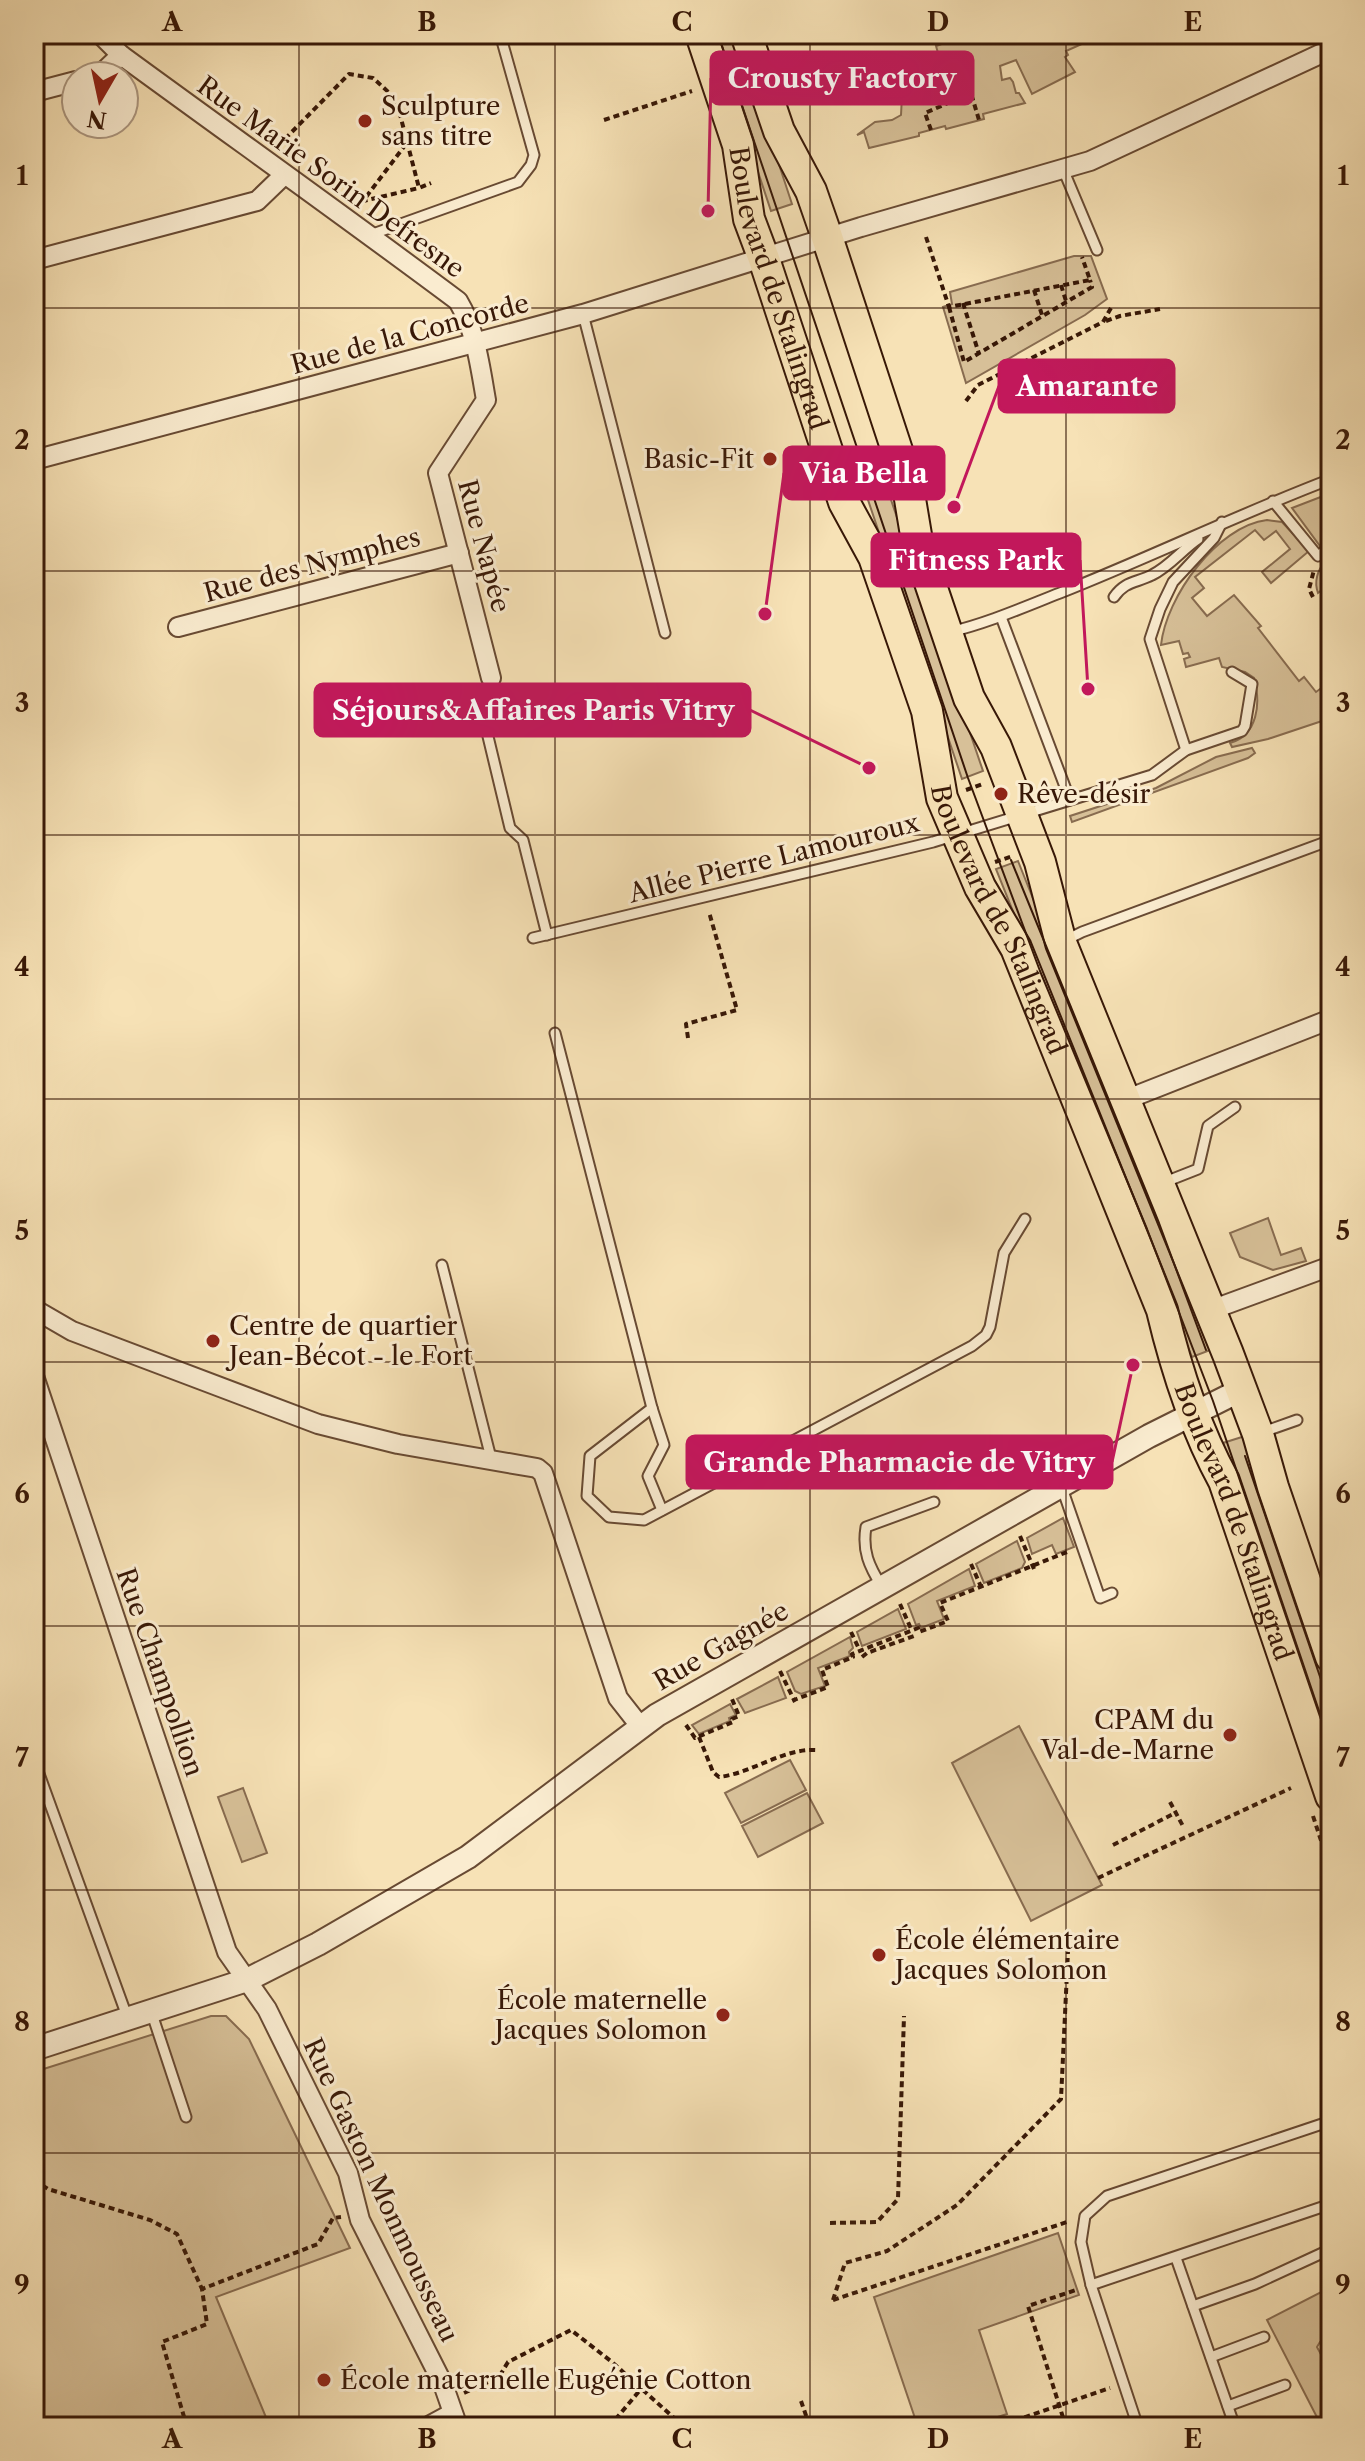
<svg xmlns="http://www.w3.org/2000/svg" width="1365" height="2461" viewBox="0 0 1365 2461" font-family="'Libre Caslon Text',serif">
<rect width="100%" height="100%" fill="#f7e2b6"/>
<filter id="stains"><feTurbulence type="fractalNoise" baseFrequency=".0025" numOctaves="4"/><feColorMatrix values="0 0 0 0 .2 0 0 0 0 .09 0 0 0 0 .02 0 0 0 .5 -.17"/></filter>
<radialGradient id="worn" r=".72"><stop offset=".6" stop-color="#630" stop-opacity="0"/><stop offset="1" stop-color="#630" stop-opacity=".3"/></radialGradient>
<g fill="#d7c098" stroke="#886c50" stroke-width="2">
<polygon points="712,34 736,34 792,204 771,211"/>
<polygon points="970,34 1104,34 1066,51 1068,55 1065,57 1075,72 1032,94 1016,60 1000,66 1002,80 1010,78 1013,82 1016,93 1019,93 1025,103 983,114 984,119 946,129 945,126 919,133 919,136 869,148 864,132 857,135 875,122 892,120 901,115 902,96 907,92 893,66 916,54 919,61 938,53 936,46"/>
<polygon points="1074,256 1091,256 1107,299 1085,315 966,383 943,307 952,304 950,292"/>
<polygon points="887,488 983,771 962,779 866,494"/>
<polygon points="1331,493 1331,538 1320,546 1292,508"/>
<path d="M 1267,520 L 1282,522 L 1309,551 L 1271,583 L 1262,572 L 1290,549 L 1276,531 L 1264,540 L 1255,530 L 1195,577 L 1204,588 L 1192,598 L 1207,616 L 1234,595 L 1261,626 L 1258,628 L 1299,681 L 1304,677 L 1316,692 L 1331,681 L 1331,718 L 1268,739 L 1232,747 L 1230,743 C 1258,735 1261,703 1254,678 L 1245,672 L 1222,667 L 1219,658 L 1186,667 L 1184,659 L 1190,657 L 1188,653 L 1183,654 L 1179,641 L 1161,645 C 1166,597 1217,526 1267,520 Z"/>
<path d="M 1326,561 L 1331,562 L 1331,597 L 1329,599 L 1322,590 L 1318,593 C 1314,582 1317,570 1326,561 Z"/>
<polygon points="1252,748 1255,753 1248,758 1072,822 1070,816 1156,788 1216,757"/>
<polygon points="1018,861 1213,1349 1192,1357 996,869"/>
<polygon points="1268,1218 1281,1255 1301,1248 1306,1261 1273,1270 1240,1257 1230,1233"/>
<polygon points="1245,1436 1331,1695 1331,1766 1223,1443"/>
<polygon points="1063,1518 1074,1547 1056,1554 1052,1545 1032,1554 1027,1538"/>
<polygon points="1017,1541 1025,1562 1022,1568 984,1583 976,1564"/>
<polygon points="969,1569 975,1586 937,1601 944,1619 921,1628 919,1624 916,1625 908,1604"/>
<polygon points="898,1609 906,1629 862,1646 857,1632"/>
<polygon points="850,1637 853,1648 849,1652 850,1656 818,1668 825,1686 801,1694 795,1691 787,1672"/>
<polygon points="778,1677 786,1698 745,1713 737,1699"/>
<polygon points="730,1704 736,1715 729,1718 730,1721 699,1734 692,1725"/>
<polygon points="1019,1726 1102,1885 1031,1921 952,1763"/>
<polygon points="790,1760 806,1790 741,1823 725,1793"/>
<polygon points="243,1788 267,1853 242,1862 218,1797"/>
<polygon points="807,1793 823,1823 758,1857 742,1826"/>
<polygon points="211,2016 226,2016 249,2039 350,2248 216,2297 270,2427 34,2427 34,2072"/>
<polygon points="1058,2233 1079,2295 979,2330 1007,2414 967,2427 918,2427 874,2297"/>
<polygon points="1331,2287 1331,2335 1320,2342 1317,2347 1331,2373 1331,2427 1322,2427 1267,2320"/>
</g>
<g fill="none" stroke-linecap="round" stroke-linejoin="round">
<defs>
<g id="service">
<polyline points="1063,169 1097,250"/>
<polyline points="370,235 518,182 531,165 534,155 500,34"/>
<polyline points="583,314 665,633"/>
<polyline points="1273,501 1318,556 1331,546"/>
<path d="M 1114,597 C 1125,581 1136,583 1152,575 C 1169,567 1183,549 1198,539"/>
<polyline points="1001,617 1070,800"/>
<path d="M 950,632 C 988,623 1024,607 1060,593 C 1151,557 1239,514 1331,479"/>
<polyline points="485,724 510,828 523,840 547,935"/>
<polyline points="1186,750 1150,639 1160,609 1173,582 1214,538 1222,522"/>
<polyline points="533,938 933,842 1152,775 1186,750 1242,731 1245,726 1252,684 1232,672"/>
<polyline points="1064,941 1082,932 1331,840"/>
<polyline points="555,1033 652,1408 590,1456 587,1496 609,1517 644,1520 972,1346 986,1335 990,1327 1004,1253 1025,1219"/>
<polyline points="1165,1182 1198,1169 1208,1126 1235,1107"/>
<polyline points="442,1265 491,1458"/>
<polyline points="652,1408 664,1445 648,1476 662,1510"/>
<polyline points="1263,1432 1297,1420"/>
<polyline points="1062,1488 1100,1598 1112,1593"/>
<path d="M 882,1587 C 869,1566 862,1551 866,1527 L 934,1502"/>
<polyline points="34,1760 128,2019"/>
<polyline points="151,2011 186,2117"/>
<polyline points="1176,2258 1235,2427"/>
<polyline points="1091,2285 1081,2242 1085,2216 1107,2196 1331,2121"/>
<polyline points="1193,2306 1255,2284 1331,2249"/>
<polyline points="1211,2357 1264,2337"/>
<polyline points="1228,2406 1285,2385"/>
<polyline points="1138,2427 1091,2285 1331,2204"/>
<polyline points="1215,2427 1233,2421"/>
</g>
<g id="minor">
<path d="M 100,34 L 121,55 C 233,137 347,218 458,301 C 476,331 480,366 486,400 L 438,473 L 491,678"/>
<polyline points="93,76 102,73 121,55"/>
<polyline points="34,92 76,81"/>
<polyline points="34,260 257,201 284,175"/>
<polyline points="34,460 583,314 861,227 1090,161 1331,49"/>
<polyline points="178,627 459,553"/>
<polyline points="1125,1100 1331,1019"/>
<polyline points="34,1309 72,1331 318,1424 398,1444 537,1468 543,1473 618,1698 640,1726"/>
<polyline points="1211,1310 1331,1266"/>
<polyline points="34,1376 227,1952 267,2009 348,2173 360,2220 443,2384 458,2427"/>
<polyline points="427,2427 451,2414"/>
</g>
<polyline id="tertiary" points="34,2049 247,1980 318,1944 468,1857 657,1715 1149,1436 1241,1390"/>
<g id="primary">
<path id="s1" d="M 701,34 L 738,145 L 749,219 L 764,259 L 844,502 L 874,557 L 927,711 L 942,798 L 980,887 L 1016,948 L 1162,1310 C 1176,1369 1195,1428 1224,1481 L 1331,1796"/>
<polyline points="746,34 779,131 811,191 827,237 907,481 918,547 969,698 996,747 1040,862 1061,943 1228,1354 1258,1434 1273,1487 1331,1657"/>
</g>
</defs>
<use href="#service" stroke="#684a33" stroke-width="13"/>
<use href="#minor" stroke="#684a33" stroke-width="22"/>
<use href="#tertiary" stroke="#684a33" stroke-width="26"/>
<use href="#primary" stroke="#381807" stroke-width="34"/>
<g stroke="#381807" stroke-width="4" stroke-dasharray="6 4" stroke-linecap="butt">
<polyline points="604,120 692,91"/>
<polyline points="931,130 925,113 971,93 979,120"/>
<polyline points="406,144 363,201 419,188"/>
<polyline points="278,146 349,74 373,78 396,99 419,188 431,183"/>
<polyline points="926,237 949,307 1090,280 1082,257"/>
<polyline points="1061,285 1066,301"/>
<polyline points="1034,290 1042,315"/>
<polyline points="963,303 979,354"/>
<polyline points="949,307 964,362 1092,287 1090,280"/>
<polyline points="1106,321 1120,316 1160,309"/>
<polyline points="966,401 978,385 1103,322 1111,308"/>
<polyline points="1313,597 1309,589 1314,570"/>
<polyline points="966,790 983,784"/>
<polyline points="995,862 1013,856"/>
<polyline points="688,1038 686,1024 737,1010 709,912"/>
<polyline points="1020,1536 1034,1569"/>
<polyline points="971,1564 982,1589"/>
<polyline points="900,1604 912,1631"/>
<polyline points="851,1632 860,1651"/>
<polyline points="862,1657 867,1653 914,1636"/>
<polyline points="780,1671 794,1700"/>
<polyline points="795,1702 794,1700 828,1687 822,1670 853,1657 852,1654 918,1628 919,1632 948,1621 940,1603 1067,1552"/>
<polyline points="686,1725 695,1738 733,1722 732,1719 739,1716 732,1699"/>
<path d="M 699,1737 L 713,1772 L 719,1777 C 753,1773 783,1748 817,1750"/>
<polyline points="1170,1802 1184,1828"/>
<polyline points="1313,1816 1331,1871"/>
<polyline points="1113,1845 1175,1813"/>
<polyline points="1098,1878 1291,1788"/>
<polyline points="34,2180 48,2189 150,2220 177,2234 202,2289"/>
<polyline points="830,2223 877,2222 898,2199 904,2016"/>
<polyline points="833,2300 1070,2221"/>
<polyline points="833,2300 845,2263 887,2251 957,2205 1061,2099 1069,1930"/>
<polyline points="464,2393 499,2377 508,2362 571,2330 612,2362 684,2427"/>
<polyline points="801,2401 810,2427"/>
<polyline points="187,2427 162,2342 207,2324 202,2289 318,2244 333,2218 341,2217"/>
<polyline points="609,2427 641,2389"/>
<polyline points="996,2427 1110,2388"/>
<polyline points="1066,2427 1028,2306 1076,2290"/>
</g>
<use href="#service" stroke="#faecd0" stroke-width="9"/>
<use href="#minor" stroke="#faecd0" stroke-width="18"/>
<use href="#tertiary" stroke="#faecd0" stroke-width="22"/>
<use href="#primary" stroke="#f7e2b6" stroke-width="30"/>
<g stroke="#381807" stroke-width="2">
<polyline points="718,34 968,778 1040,971 1147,1229 1213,1401 1331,1749"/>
<polyline points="1011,860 1159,1223 1206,1350"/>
<polyline points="1245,1456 1331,1709"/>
</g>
</g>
<path fill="none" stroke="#381807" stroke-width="2" stroke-opacity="0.55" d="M 299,34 L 299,2427M 555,34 L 555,2427M 810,34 L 810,2427M 1066,34 L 1066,2427M 34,308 L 1331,308M 34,571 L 1331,571M 34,835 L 1331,835M 34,1099 L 1331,1099M 34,1362 L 1331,1362M 34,1626 L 1331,1626M 34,1890 L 1331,1890M 34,2153 L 1331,2153"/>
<g fill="#8f2418" stroke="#faecd0" stroke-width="3">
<circle cx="365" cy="121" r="8"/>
<circle cx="770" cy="459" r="8"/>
<circle cx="1001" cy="794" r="8"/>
<circle cx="213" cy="1341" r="8"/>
<circle cx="1230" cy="1735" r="8"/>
<circle cx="879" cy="1955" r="8"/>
<circle cx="723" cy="2015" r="8"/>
<circle cx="324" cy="2380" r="8"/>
</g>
<g text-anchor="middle" stroke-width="6" stroke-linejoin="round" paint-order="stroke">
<g font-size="26" fill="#381807" stroke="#faecd0" text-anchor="start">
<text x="381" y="115">Sculpture<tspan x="381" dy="30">sans titre</tspan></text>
<text x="754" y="468" text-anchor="end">Basic-Fit</text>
<text x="1017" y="803">Rêve-désir</text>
<text x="229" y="1335">Centre de quartier<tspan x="229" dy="30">Jean-Bécot - le Fort</tspan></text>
<text x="1214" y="1729" text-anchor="end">CPAM du<tspan x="1214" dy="30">Val-de-Marne</tspan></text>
<text x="895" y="1949">École élémentaire<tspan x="895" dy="30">Jacques Solomon</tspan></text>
<text x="707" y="2009" text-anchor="end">École maternelle<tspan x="707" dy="30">Jacques Solomon</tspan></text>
<text x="340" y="2389">École maternelle Eugénie Cotton</text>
</g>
<g font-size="26" fill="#381807" stroke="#faecd0">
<text transform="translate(331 177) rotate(36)" y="9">Rue Marie Sorin Defresne</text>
<text dy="9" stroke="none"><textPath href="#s1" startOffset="266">Boulevard de Stalingrad</textPath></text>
<text transform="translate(410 334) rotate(-15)" y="9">Rue de la Concorde</text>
<text transform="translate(484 546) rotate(75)" y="9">Rue Napée</text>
<text transform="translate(312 565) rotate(-15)" y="9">Rue des Nymphes</text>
<text transform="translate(774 858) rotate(-14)" y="9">Allée Pierre Lamouroux</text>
<text dy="9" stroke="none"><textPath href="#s1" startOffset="938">Boulevard de Stalingrad</textPath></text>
<text dy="9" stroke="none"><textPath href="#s1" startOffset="1586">Boulevard de Stalingrad</textPath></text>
<text transform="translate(721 1646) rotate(-30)" y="9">Rue Gagnée</text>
<text transform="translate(160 1672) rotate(71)" y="9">Rue Champollion</text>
<text transform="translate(381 2190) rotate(65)" y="9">Rue Gaston Monmousseau</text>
</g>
</g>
<path fill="none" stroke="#c2185b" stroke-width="3" d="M708 211L711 78M954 507L999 386M765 614L784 473M1088 689L1080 560M869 768L750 710M1133 1365L1112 1462"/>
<g fill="#c2185b" stroke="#faecd0" stroke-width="3">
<circle cx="708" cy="211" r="8"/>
<circle cx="954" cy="507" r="8"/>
<circle cx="765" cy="614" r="8"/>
<circle cx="1088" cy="689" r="8"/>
<circle cx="869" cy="768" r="8"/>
<circle cx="1133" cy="1365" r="8"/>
</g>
<g fill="#c2185b" stroke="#c2185b" stroke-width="3">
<rect x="711" y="52" width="262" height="52" rx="8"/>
<rect x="999" y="360" width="175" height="52" rx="8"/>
<rect x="784" y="447" width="160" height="52" rx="8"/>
<rect x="872" y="534" width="208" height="52" rx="8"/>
<rect x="315" y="684" width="435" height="52" rx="8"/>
<rect x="687" y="1436" width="425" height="52" rx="8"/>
</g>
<g font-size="28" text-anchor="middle" font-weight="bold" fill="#fff">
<text x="842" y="88">Crousty Factory</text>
<text x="1087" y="396">Amarante</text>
<text x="864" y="483">Via Bella</text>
<text x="976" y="570">Fitness Park</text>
<text x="533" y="720">Séjours&amp;Affaires Paris Vitry</text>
<text x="899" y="1472">Grande Pharmacie de Vitry</text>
</g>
<rect width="1365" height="2461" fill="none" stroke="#f7e2b6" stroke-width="88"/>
<g transform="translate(100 100) rotate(189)"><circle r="38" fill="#faecd0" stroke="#ac9780" stroke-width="2"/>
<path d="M0-6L14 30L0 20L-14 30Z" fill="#8f2418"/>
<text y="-12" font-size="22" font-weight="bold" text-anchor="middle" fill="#381807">N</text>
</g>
<rect x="44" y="44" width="1277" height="2373" fill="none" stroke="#381807" stroke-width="3"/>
<g font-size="26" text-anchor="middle" font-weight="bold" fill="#381807">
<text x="172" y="31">A</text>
<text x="427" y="31">B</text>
<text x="682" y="31">C</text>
<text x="938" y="31">D</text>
<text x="1193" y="31">E</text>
<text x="22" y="185">1</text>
<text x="1343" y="185">1</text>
<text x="22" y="449">2</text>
<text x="1343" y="449">2</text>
<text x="22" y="712">3</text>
<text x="1343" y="712">3</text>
<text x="22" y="976">4</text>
<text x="1343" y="976">4</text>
<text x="22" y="1240">5</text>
<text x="1343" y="1240">5</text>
<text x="22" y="1503">6</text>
<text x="1343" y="1503">6</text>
<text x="22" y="1767">7</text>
<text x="1343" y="1767">7</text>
<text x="22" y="2031">8</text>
<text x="1343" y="2031">8</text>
<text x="22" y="2294">9</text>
<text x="1343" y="2294">9</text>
<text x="172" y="2448">A</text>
<text x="427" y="2448">B</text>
<text x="682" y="2448">C</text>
<text x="938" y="2448">D</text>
<text x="1193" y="2448">E</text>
</g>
<rect width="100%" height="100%" filter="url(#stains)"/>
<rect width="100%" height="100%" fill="url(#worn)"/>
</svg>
